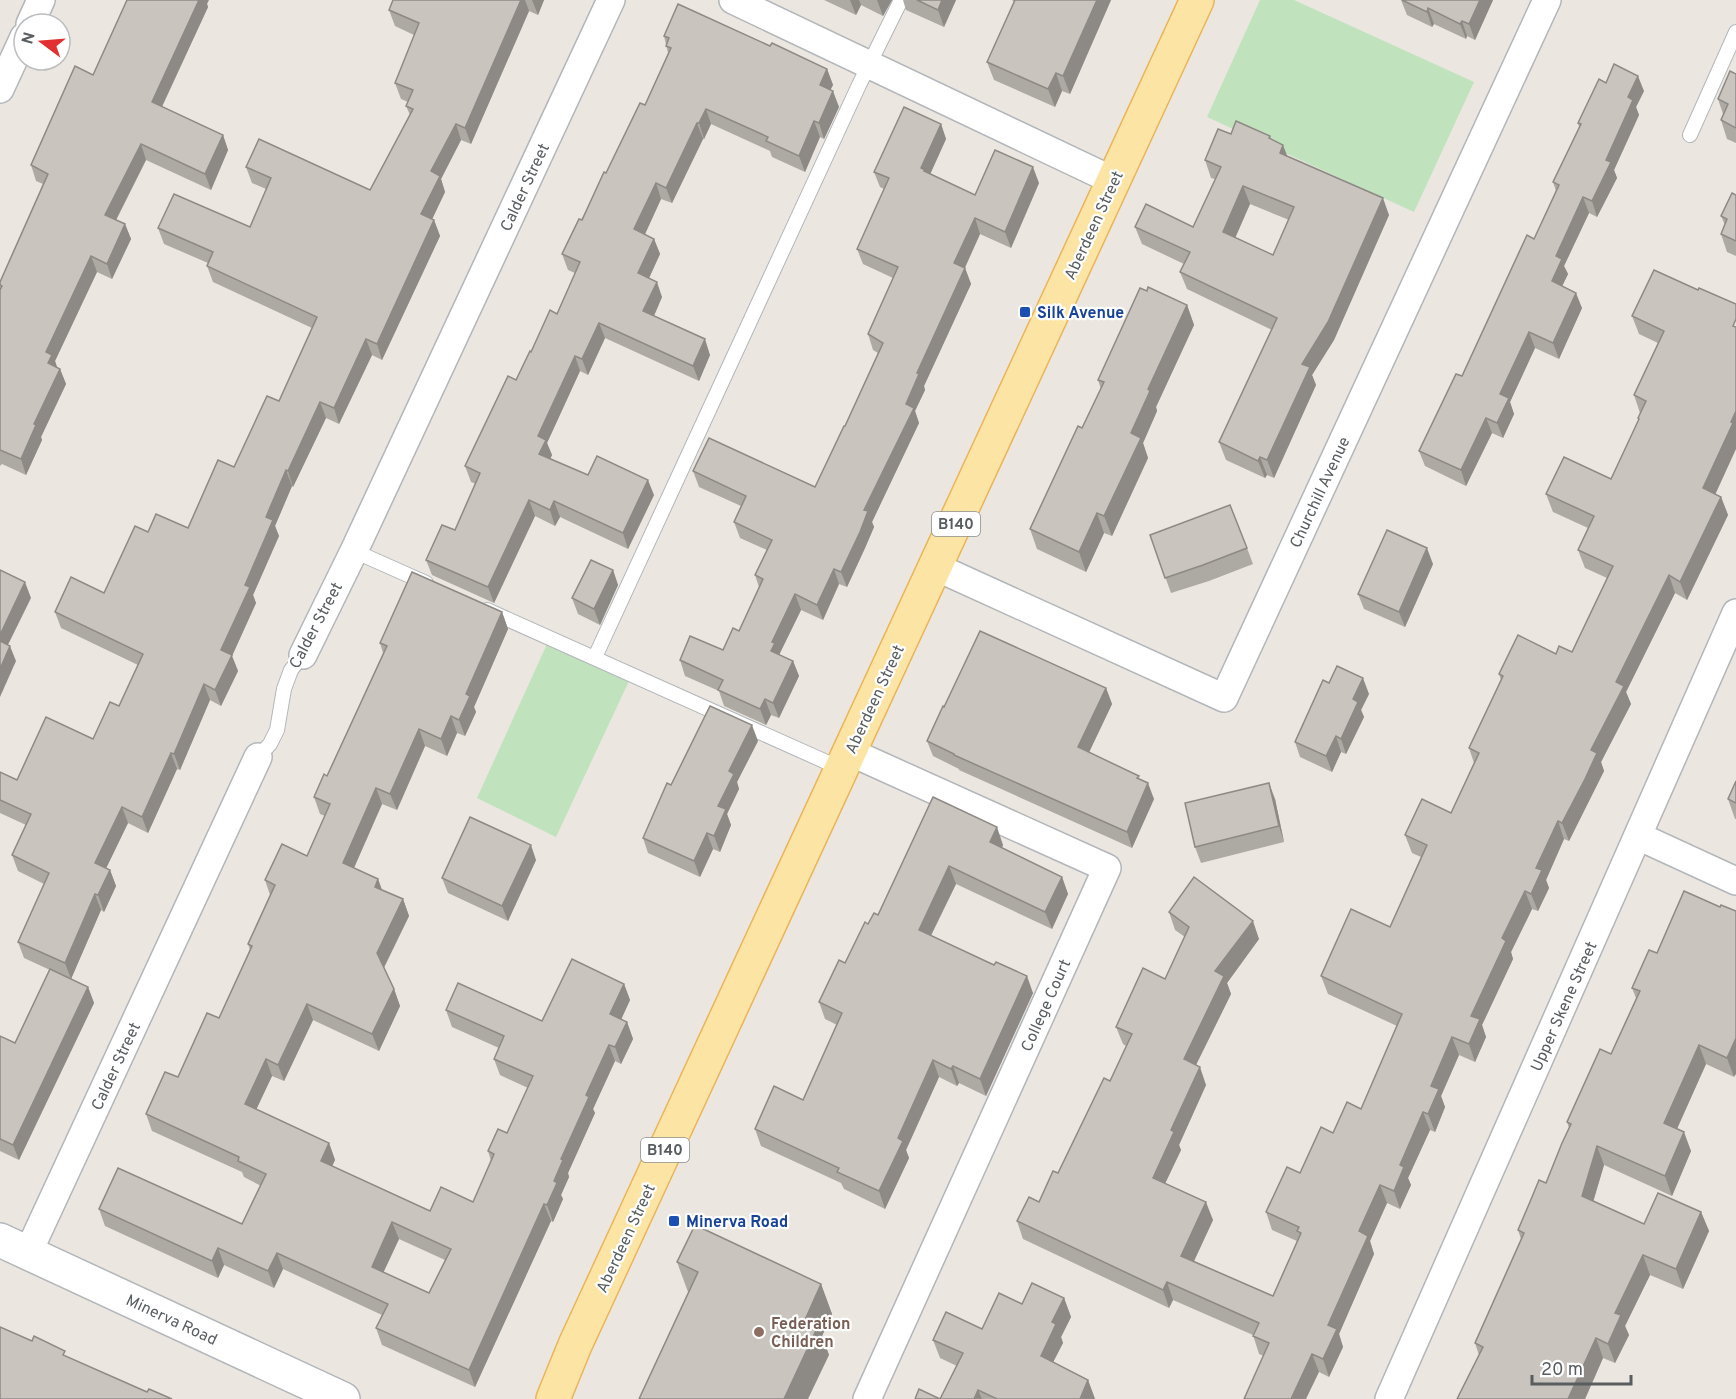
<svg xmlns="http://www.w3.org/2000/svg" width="1736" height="1399" viewBox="0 0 1736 1399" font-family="Overpass,sans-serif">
<rect width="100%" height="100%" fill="#ebe7e0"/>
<g fill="#c0e2bc">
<polygon points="1260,0 1294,0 1474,82 1414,212 1207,117"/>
<polygon points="547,644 629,681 556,837 477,798"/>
</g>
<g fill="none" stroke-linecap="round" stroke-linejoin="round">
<defs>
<g id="service">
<polyline points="1690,135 1736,32"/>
<polyline points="354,551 426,583"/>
<polyline points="487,610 842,769"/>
<polyline points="595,657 859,85 901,0"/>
<polyline points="258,757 270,744 277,730 284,689 291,670 303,655"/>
</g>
<g id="minor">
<polyline points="733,0 1114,181"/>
<polyline points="30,24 41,0"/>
<polyline points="0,89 24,37"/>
<polyline points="936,567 1224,698 1547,0"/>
<polyline points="303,655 354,551 611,0"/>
<polyline points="850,752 1107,868 867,1399"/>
<polyline points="1638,836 1736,881"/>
<polyline points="28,1253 258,757"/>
<polyline points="1389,1399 1736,613"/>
</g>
<polyline id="tertiary" points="0,1240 343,1399"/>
<polyline id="primary" points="553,1399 575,1345 654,1174 1197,0"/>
</defs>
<use href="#service" stroke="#b2b6ba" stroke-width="16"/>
<use href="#minor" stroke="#b2b6ba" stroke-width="30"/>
<use href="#tertiary" stroke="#b2b6ba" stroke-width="36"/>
<use href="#primary" stroke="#ebb458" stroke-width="36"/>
<use href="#service" stroke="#fff" stroke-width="14"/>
<use href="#minor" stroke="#fff" stroke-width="27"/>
<use href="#tertiary" stroke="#fff" stroke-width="33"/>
<use href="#primary" stroke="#fce5a4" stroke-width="33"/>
</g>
<g fill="#ada9a3" fill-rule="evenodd">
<polygon points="393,0 544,0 538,15 529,11 471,144 461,140 441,179 445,192 432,219 434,220 440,236 382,360 372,355 339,424 326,418 293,487 292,486 275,526 279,536 253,595 256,603 232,656 238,671 221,706 210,700 180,770 177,769 148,833 128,823 106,868 110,870 116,886 104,912 101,910 71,979 88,987 94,1003 19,1160 0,1151 0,1036 15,1043 50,970 24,958 18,942 44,884 18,871 12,855 26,825 0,813 0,772 17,780 93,739 119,706 138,665 61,628 55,612 104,593 148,532 188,528 234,467 279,401 312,328 213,282 207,266 208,263 164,244 158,228 250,227 266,189 252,183 246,167 370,190 410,115 406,106 408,102 401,99 395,83 414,35 395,26 389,10"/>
<polygon points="824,0 892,0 883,16 861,5 856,15"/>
<polygon points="903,0 956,0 944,27 906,10"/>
<polygon points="1012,0 1111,0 1070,94 1062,91 1055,107 994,80 987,62 1014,2"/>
<polygon points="1401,0 1493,0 1475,40 1467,36 1466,39 1434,24 1432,27 1407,15"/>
<polygon points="207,4 208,7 162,107 223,135 228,150 211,190 146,160 116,220 125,224 131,239 112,279 97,272 55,361 57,367 60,369 66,384 41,437 42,440 26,475 2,464 0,466 0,282 43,184 36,181 31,165 93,75"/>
<polygon points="664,36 770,46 827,69 833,85 830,90 839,107 824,139 820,137 805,172 772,157 770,151 711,124 704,139 703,139 672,203 661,199 645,234 654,239 660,254 649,278 662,297 654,316 710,355 699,381 605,338 588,375 580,371 547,443 552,455 550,459 588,475 654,495 628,549 560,517 555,526 535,516 494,603 432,575 426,560 455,530 476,484 471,482 465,466 516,380 531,352 557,314 575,273 568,270 562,254 645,105 668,53"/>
<polygon points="1736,74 1736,143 1727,139 1721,120 1723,114 1718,99"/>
<polygon points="1606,83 1644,91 1636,107 1639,115 1614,170 1617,178 1597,217 1589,213 1564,266 1568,274 1562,286 1582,308 1559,359 1535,348 1510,402 1514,414 1503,438 1492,433 1466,486 1425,466 1419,451 1462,376 1534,239 1556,191 1553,182 1579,127 1578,123"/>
<polygon points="941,124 946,139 930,174 975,195 1039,183 1011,248 980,234 965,268 971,284 924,386 925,390 915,411 919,423 872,522 874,527 865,548 847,587 839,584 823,620 801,610 779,655 793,661 799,676 779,718 771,715 766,725 724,706 719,691 685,676 680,660 723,650 739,631 759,587 755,575 767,550 740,538 734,522 741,506 699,487 693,471 815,487 845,426 878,353 873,350 868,334 893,278 863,264 857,249 884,189 880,187 874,172"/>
<path d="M 1231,134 L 1270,136 L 1271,140 L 1287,156 L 1389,215 L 1334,340 L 1312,375 L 1316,385 L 1274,478 L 1267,475 L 1265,478 L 1226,460 L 1219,442 L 1272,330 L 1187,289 L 1180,272 L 1184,264 L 1142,244 L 1135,227 L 1193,227 L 1215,179 L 1211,178 L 1205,160 ZM 1250,204 L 1289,220 L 1273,255 L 1235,237 Z"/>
<polygon points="1736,195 1736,256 1727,252 1721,234 1725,225 1721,216"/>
<polygon points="1654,270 1715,494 1721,497 1728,515 1687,600 1675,593 1626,692 1631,704 1601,762 1604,771 1569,841 1564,839 1546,880 1549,888 1538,911 1532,909 1511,952 1513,959 1482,1025 1486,1037 1475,1062 1459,1055 1441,1096 1445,1107 1435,1132 1430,1130 1408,1178 1411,1185 1400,1209 1387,1203 1370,1241 1374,1254 1339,1334 1343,1347 1329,1377 1319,1372 1264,1356 1259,1354 1253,1335 1173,1300 1169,1308 1023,1239 1017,1221 1039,1202 1058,1173 1110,1081 1126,1046 1123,1044 1116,1027 1165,979 1185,937 1175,930 1169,912 1259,939 1227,983 1231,994 1196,1065 1206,1085 1179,1145 1181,1150 1165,1184 1213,1220 1194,1261 1273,1296 1297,1241 1272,1230 1266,1212 1333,1133 1361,1109 1397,1026 1328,994 1321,976 1390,927 1421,857 1412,853 1405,835 1451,813 1474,763 1469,748 1501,680 1499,674 1556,654 1572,652 1607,578 1585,568 1578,550 1588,528 1553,512 1546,494 1611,479 1639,421 1638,418 1640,413 1634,395 1658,343 1639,334 1632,316"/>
<polygon points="1147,291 1187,305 1194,325 1156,407 1157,411 1143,443 1148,458 1112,536 1104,533 1086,572 1037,549 1030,529 1082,428 1101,389 1098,380"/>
<polygon points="1150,535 1247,548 1253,564 1209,581 1171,593"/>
<polygon points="1433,564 1405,627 1364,609 1358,594"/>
<polygon points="613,570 618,585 600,625 578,614 572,598"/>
<path d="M 502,612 L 508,629 L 474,707 L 476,712 L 465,736 L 457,733 L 447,756 L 425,746 L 397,810 L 382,804 L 354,868 L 378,879 L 382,890 L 403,899 L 409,916 L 384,968 L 394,989 L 400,1006 L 379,1051 L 313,1020 L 284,1081 L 272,1076 L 256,1109 L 329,1143 L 335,1160 L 332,1166 L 430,1211 L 473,1202 L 491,1161 L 488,1151 L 507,1133 L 528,1088 L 500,1075 L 494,1059 L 499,1048 L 452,1027 L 446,1010 L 542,1021 L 624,984 L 630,1000 L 621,1019 L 627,1022 L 633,1039 L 621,1064 L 615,1061 L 593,1109 L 595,1113 L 568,1173 L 569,1177 L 561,1195 L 563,1199 L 553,1222 L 551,1221 L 475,1387 L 382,1345 L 376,1328 L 382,1315 L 283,1269 L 274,1288 L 224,1265 L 218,1278 L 105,1226 L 99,1209 L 242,1224 L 261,1186 L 244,1177 L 242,1172 L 152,1131 L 146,1114 L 178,1077 L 219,1018 L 250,950 L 248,944 L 270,895 L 265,880 L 307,856 L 325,816 L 320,814 L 314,797 L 327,776 L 383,653 L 380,643 ZM 399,1239 L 445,1260 L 429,1293 L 383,1273 Z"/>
<polygon points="1329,683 1369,694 1361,710 1364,717 1346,754 1341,752 1332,772 1300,757 1295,742"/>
<polygon points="1106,688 1112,704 1089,752 1140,779 1154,799 1132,848 959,770 959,769 933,756 927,741 944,707"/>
<polygon points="758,741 737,782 739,789 727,814 731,825 720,852 713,849 700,877 648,853 643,838 671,785"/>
<polygon points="1736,781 1736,819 1735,819 1728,799"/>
<polygon points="933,797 1003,845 1002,848 1062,877 1068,894 1052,929 956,884 931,936 1033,993 986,1096 959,1083 957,1086 939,1077 906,1150 909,1158 885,1209 844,1189 841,1183 761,1146 755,1129 803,1100 837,1025 825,1019 819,1002 845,963 868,924 878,915"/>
<polygon points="1275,799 1284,842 1201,863 1195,847"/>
<polygon points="536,860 508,921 448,893 442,878"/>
<polygon points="1684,891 1734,1077 1706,1064 1677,1129 1691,1151 1672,1196 1604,1165 1593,1201 1644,1224 1701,1212 1709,1231 1683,1289 1650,1275 1625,1326 1629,1335 1615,1363 1603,1358 1585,1399 1457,1399 1479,1355 1475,1343 1521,1239 1518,1230 1546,1183 1569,1128 1567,1122 1611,1054 1636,998 1632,988 1657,953"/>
<polygon points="677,1262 821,1284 832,1314 822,1336 829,1355 688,1292"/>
<polygon points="1064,1298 1071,1317 1061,1337 1063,1343 1053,1362 1088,1380 1095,1399 915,1399 940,1399 957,1366 940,1358 933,1340 982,1329 1022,1304"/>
</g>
<g fill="#8d8985">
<polygon points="199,0 209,0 207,4 208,7 157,117 152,102"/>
<polygon points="521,0 525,0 529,11 471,144 465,128"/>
<polygon points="532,0 544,0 538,15"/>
<polygon points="850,0 859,0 861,5 856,15"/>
<polygon points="877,0 892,0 883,16"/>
<polygon points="942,0 956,0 944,27 938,10"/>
<polygon points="1097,0 1111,0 1070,94 1063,76"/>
<polygon points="1480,0 1493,0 1475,40 1469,24"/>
<polygon points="1428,8 1434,24 1432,27 1427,12"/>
<polygon points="1462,21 1467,36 1466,39 1460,24"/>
<polygon points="827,69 833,85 825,100 820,85"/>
<polygon points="1056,73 1062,91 1055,107 1048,89"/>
<polygon points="1638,76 1644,91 1636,107 1639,115 1614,170 1617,178 1597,217 1592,201 1628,97"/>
<polygon points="833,91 839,107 824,139 819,123"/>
<polygon points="706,109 711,124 704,139 699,123"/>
<polygon points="814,121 820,137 805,172 799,156"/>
<polygon points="697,123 703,139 672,203 666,188"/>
<polygon points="456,124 461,140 441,179 445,192 427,230 421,214 431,171"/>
<polygon points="941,124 946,139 928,179 921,168"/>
<polygon points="223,135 228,150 211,190 205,174"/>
<polygon points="141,144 146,160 111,230 105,215"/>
<polygon points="1283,145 1290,163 1280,153"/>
<polygon points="1033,167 1039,183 1011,248 1005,232"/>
<polygon points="656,183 661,199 640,245 634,229"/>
<polygon points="1243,186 1250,204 1230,250 1223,232"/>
<polygon points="1583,197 1589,213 1564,266 1568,274 1557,297 1552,281 1556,256"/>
<polygon points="1383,198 1389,215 1334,340 1312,375 1316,385 1274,478 1267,460 1302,364"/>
<polygon points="975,218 980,234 960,278 954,263"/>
<polygon points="434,220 440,236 382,360 377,344"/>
<polygon points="125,224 131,239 112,279 107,264"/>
<polygon points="654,239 660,254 644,289 638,273"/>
<polygon points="91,256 97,272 55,361 58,370 48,363 46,352"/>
<polygon points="965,268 971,284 924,386 925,390 915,411 919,423 872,522 874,527 865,548 847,587 841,572 917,373"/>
<polygon points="657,282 662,297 649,327 643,311"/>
<polygon points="1576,293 1582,308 1559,359 1553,343"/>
<polygon points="1187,305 1194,325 1156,407 1157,411 1143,443 1148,458 1112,536 1104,516 1131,433 1148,389"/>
<polygon points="599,323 605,338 588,375 582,359"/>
<polygon points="1529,332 1535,348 1510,402 1514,414 1503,438 1497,423 1500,394"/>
<polygon points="366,339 372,355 339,424 334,408"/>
<polygon points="705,339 710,355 699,381 693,366"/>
<polygon points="575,356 580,371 547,443 552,455 545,470 539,454 538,436"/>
<polygon points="60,369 66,384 41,437 42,440 26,475 21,459 34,424"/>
<polygon points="320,402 326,418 293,487 288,471"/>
<polygon points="1736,411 1736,449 1710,506 1703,488"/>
<polygon points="1486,418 1492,433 1466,486 1461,470"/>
<polygon points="1260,457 1267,475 1265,478 1258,461"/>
<polygon points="286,470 292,486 275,526 279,536 253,595 256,603 232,656 238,671 221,706 215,690 221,650 245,585 266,517"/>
<polygon points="648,480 654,495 628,549 623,533"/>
<polygon points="1721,497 1728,515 1687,600 1680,582"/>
<polygon points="529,500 535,516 494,603 488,587"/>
<polygon points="554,501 560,517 555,526 550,510"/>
<polygon points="1097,513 1104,533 1086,572 1079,552"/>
<polygon points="1427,548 1433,564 1405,627 1399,612"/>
<polygon points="834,569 839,584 823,620 817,605"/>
<polygon points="613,570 618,585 600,625 594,609"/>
<polygon points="1669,575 1675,593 1626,692 1631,704 1601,762 1604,771 1569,841 1562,823 1591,750 1616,682"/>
<polygon points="25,582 31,598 3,655 0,647 0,635"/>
<polygon points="795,594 801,610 779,655 771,651 772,642"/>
<polygon points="502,612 508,629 474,707 476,712 465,736 459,720 466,694"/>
<polygon points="10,646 16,661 0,697 0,669"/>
<polygon points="793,661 799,676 779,718 773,703"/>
<polygon points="1363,678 1369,694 1361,710 1364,717 1346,754 1341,739 1353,699"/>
<polygon points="204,684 210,700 180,770 174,754"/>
<polygon points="1106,688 1112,704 1084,763 1078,747"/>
<polygon points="765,699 771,715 766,725 760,709"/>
<polygon points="451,716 457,733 447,756 441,739"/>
<polygon points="752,725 758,741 737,782 739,789 727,814 731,825 720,852 714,836 718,806 729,771"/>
<polygon points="419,729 425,746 397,810 390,794"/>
<polygon points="1336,736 1341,752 1332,772 1326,756"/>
<polygon points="171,753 177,769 148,833 142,817"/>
<polygon points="1148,783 1154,799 1132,848 1127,832"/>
<polygon points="1269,783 1275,799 1284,842 1279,826"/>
<polygon points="376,788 382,804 349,879 343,863"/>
<polygon points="122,807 128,823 101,879 95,863"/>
<polygon points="1558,821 1564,839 1546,880 1549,888 1538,911 1531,894 1536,868"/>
<polygon points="997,827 1003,845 996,859 990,842"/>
<polygon points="707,833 713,849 700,877 694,861"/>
<polygon points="531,845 536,860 508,921 502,906"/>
<polygon points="949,866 956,884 925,947 919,930"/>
<polygon points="110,870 116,886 104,912 98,895"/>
<polygon points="1062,877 1068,894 1052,929 1045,912"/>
<polygon points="378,879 384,896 375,887"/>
<polygon points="1525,891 1532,909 1511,952 1513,959 1482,1025 1486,1037 1475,1062 1469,1044 1471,1016 1502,938"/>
<polygon points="95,894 101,910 71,979 65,963"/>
<polygon points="403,899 409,916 383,969 377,953"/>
<polygon points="1253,921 1259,939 1227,983 1231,994 1190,1077 1184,1059 1215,971"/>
<polygon points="1027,976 1033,993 986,1096 980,1079"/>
<polygon points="624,984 630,1000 616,1031 610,1014"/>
<polygon points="88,987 94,1003 19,1160 13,1145"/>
<polygon points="394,989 400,1006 379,1051 372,1034"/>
<polygon points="307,1004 313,1020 284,1081 278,1065"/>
<polygon points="627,1022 633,1039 621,1064 615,1047"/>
<polygon points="1452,1037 1459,1055 1441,1096 1445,1107 1435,1132 1428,1114 1431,1086"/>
<polygon points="1736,1038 1736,1074 1734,1077 1727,1058"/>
<polygon points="609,1045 615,1061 593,1109 595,1113 568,1173 569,1177 561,1195 563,1199 553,1222 547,1205 561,1159 586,1095"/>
<polygon points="1699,1045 1706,1064 1671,1142 1664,1123"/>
<polygon points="266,1059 272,1076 251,1121 245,1104"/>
<polygon points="933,1060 939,1077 906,1150 909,1158 885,1209 879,1191 898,1138"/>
<polygon points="953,1066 959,1083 957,1086 951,1069"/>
<polygon points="1200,1067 1206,1085 1179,1145 1181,1150 1159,1196 1153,1178 1171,1130"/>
<polygon points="1423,1112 1430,1130 1408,1178 1411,1185 1400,1209 1394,1191 1400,1165"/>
<polygon points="1684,1132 1691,1151 1672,1196 1665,1176"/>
<polygon points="329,1143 335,1160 327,1177 321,1161"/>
<polygon points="1597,1146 1604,1165 1589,1216 1582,1196"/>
<polygon points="1380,1185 1387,1203 1370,1241 1374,1254 1339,1334 1343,1347 1329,1377 1323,1359 1328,1325 1359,1231"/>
<polygon points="1206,1202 1213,1220 1188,1274 1181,1256"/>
<polygon points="544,1204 551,1221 475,1387 469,1370"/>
<polygon points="1701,1212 1709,1231 1683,1289 1676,1269"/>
<polygon points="392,1222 399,1239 378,1284 372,1267"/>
<polygon points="218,1248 224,1265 218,1278 212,1261"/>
<polygon points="277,1253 283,1269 274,1288 268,1271"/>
<polygon points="1643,1255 1650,1275 1625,1326 1629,1335 1615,1363 1608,1344 1615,1313"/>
<polygon points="1167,1282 1173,1300 1169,1308 1163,1290"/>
<polygon points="821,1284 832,1314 822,1336 829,1355 808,1399 784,1399 805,1320"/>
<polygon points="1064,1298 1071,1317 1061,1337 1063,1343 1047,1374 1041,1356 1052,1322"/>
<polygon points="1596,1338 1603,1358 1585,1399 1568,1399"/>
<polygon points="1312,1354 1319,1372 1306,1399 1291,1399"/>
<polygon points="1088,1380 1095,1399 1080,1399"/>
<polygon points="978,1390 982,1399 974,1399"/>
</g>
<g fill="#c9c4be" stroke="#8d8985" stroke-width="1.5" fill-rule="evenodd">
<polygon points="127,0 199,0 152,102 223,135 205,174 141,144 105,215 125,224 107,264 91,256 46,352 52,355 48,363 60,369 34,424 36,425 21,459 0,450 0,290 2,286 0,285 0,282 48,174 31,165 75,66 93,75"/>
<polygon points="393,0 521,0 465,128 456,124 431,171 440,176 421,214 434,220 377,344 366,339 334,408 320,402 288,471 286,470 266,517 273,520 245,585 250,587 221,650 232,655 215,690 204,684 174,754 171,753 142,817 122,807 95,863 110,870 98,895 95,894 65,963 18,942 49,873 12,855 31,814 0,800 0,772 17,780 46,717 93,739 110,702 119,706 143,654 55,612 71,577 104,593 135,526 148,532 156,514 188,528 218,460 234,467 267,396 279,401 317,317 207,266 213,252 158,228 174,194 250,227 271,178 246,167 259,139 370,190 413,109 406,106 413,90 395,83 419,23 389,10"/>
<polygon points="917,0 942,0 938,10"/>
<polygon points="1015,0 1097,0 1063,76 1056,73 1048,89 987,62"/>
<polygon points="1402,0 1480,0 1469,24 1462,21 1460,24 1428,8 1427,12"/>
<polygon points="678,4 770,46 772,43 827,69 820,85 833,91 819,123 814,121 799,156 766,141 768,137 706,109 699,123 697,123 666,188 656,183 634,229 654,239 638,273 657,282 643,311 705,339 693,366 599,323 582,359 575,356 538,436 546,440 539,454 588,475 597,456 648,480 623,533 554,501 550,510 529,500 488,587 426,560 442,525 455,530 480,473 465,466 508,376 516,380 530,351 531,352 550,310 557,314 580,262 562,254 579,219 582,220 604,172 606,173 640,103 645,105 671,48 666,46 669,38 664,36"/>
<polygon points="1614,64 1638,76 1628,97 1633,100 1606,160 1611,162 1592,201 1583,197 1556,256 1562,259 1552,281 1576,293 1553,343 1529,332 1500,394 1509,398 1497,423 1486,418 1461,470 1419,451 1456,374 1462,376 1527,235 1534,239 1559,185 1553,182 1581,124 1578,123 1599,79 1606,83"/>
<polygon points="1730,71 1736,74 1736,128 1721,120 1728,104 1718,99"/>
<polygon points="904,107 941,124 921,168 925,170 924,171 975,195 995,150 1033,167 1005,232 975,218 954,263 965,268 917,373 919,374 906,404 914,408 864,510 868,511 860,532 841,572 834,569 817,605 795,594 772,642 775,643 771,651 793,661 773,703 765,699 760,709 718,690 723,680 680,660 690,636 723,650 733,628 739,631 763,579 755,575 772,540 734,522 746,496 693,471 709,438 815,487 844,426 845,426 883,343 868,334 898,267 857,249 889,178 874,172"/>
<path d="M 1236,121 L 1270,136 L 1269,138 L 1283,145 L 1280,153 L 1383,198 L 1328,322 L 1302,364 L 1310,367 L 1267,460 L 1260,457 L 1258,461 L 1219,442 L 1277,318 L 1180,272 L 1190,252 L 1135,227 L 1146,204 L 1193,227 L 1221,167 L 1205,160 L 1218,129 L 1231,134 ZM 1243,186 L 1294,207 L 1273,255 L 1223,232 Z"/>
<polygon points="1732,193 1736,195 1736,241 1721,234 1727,219 1721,216"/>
<polygon points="1654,270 1698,290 1699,288 1736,304 1736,319 1733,326 1736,327 1736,411 1731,422 1733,423 1703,488 1721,497 1680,582 1669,575 1616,682 1624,686 1591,750 1597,753 1585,779 1562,823 1558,821 1536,868 1542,870 1531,894 1525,891 1502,938 1506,941 1471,1016 1480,1019 1469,1044 1452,1037 1431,1086 1439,1089 1428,1114 1423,1112 1400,1165 1404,1167 1394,1191 1380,1185 1359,1231 1368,1236 1328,1325 1337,1329 1323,1359 1312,1354 1291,1399 1244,1399 1269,1343 1253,1336 1259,1323 1167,1282 1163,1290 1017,1221 1029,1197 1039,1202 1053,1171 1058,1173 1104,1078 1110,1081 1132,1034 1116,1027 1143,968 1165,979 1189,927 1169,912 1194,877 1253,921 1215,971 1224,976 1184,1059 1200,1067 1171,1130 1174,1132 1153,1178 1206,1202 1181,1256 1273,1296 1301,1233 1297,1231 1299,1227 1266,1212 1287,1167 1300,1173 1321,1127 1333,1133 1347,1102 1361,1109 1402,1014 1321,976 1351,909 1390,927 1427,845 1405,835 1422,799 1451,813 1479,753 1469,748 1503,676 1499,674 1518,635 1556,654 1559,646 1572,652 1613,566 1578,550 1594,516 1546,494 1564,457 1611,479 1639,419 1638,418 1646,401 1634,395 1664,331 1632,316"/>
<polygon points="1148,287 1187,305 1148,389 1150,391 1131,433 1141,438 1104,516 1097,513 1079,552 1030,529 1078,426 1082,428 1104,382 1098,380 1140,288 1147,291"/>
<polygon points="1230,505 1247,548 1203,565 1165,578 1150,535"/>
<polygon points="1387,530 1427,548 1399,612 1358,594"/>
<polygon points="591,560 613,570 594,609 572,598"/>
<polygon points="0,570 25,582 0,635"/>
<path d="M 412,572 L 502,612 L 466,694 L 470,696 L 459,720 L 451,716 L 441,739 L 419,729 L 390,794 L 376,788 L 343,863 L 378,879 L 375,887 L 403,899 L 377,953 L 394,989 L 372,1034 L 307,1004 L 278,1065 L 266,1059 L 245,1104 L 329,1143 L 321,1161 L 430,1211 L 441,1187 L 473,1202 L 494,1154 L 488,1151 L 498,1129 L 507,1133 L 533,1076 L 494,1059 L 504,1036 L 446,1010 L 458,983 L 542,1021 L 572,959 L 624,984 L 610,1014 L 627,1022 L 615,1047 L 609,1045 L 586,1095 L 589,1097 L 561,1159 L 563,1160 L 554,1181 L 557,1183 L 547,1205 L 544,1204 L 469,1370 L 376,1328 L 388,1304 L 277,1253 L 268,1271 L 218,1248 L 212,1261 L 99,1209 L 118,1168 L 242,1224 L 266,1174 L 238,1161 L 239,1157 L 146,1114 L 165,1072 L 178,1077 L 207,1013 L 219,1018 L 252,946 L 248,944 L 275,885 L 265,880 L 282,844 L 307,856 L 330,804 L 314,797 L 324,774 L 327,776 L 387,646 L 380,643 ZM 392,1222 L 451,1249 L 429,1293 L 372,1267 Z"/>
<polygon points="980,631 1106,688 1078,747 1139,776 1137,778 1148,783 1127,832 954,755 954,754 927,741 943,706 944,707"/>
<polygon points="0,641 10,646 0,669"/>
<polygon points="1337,666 1363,678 1353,699 1358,702 1341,739 1336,736 1326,756 1295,742 1323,680 1329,683"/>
<polygon points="710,706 752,725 729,771 734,774 718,806 726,809 714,836 707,833 694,861 643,838 667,783 671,785"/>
<polygon points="1736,781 1736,803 1728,799"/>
<polygon points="1269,783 1279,826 1195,847 1185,803"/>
<polygon points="933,797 997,827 990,842 1062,877 1045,912 949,866 919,930 994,965 996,962 1027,976 980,1079 953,1066 951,1069 933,1060 898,1138 903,1141 879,1191 837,1172 839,1168 755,1129 774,1086 803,1100 842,1013 819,1002 839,960 845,963 865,922 868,924 874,913 878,915"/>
<polygon points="470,817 531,845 502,906 442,878"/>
<polygon points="1684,891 1720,907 1721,905 1736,911 1736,1038 1727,1058 1699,1045 1664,1123 1684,1132 1665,1176 1597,1146 1582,1196 1644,1224 1658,1193 1701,1212 1676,1269 1643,1255 1615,1313 1621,1315 1608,1344 1596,1338 1568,1399 1457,1399 1483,1347 1475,1343 1524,1233 1518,1230 1532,1197 1539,1180 1546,1183 1562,1143 1571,1124 1567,1122 1600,1049 1611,1054 1640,991 1632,988 1649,950 1657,953"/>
<polygon points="50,969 88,987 13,1145 0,1139 0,1036 15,1043"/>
<polygon points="695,1225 821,1284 805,1320 818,1326 784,1399 639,1399 698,1272 677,1262"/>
<polygon points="1032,1283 1064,1298 1052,1322 1056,1324 1041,1356 1088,1380 1080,1399 997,1399 978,1390 974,1399 915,1399 919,1389 940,1399 963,1353 933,1340 946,1312 982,1329 999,1293 1022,1304"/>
<polygon points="0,1327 32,1341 34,1336 65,1351 63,1355 147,1392 149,1389 172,1399 0,1399"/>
</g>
<g fill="#1a4fb4" stroke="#fff" stroke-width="2">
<rect x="1019" y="306" width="12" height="12" rx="3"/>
<rect x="668" y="1215" width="12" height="12" rx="3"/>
</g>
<circle fill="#8d6e63" stroke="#fff" stroke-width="2" cx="759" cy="1332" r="6"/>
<g text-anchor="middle" stroke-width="4.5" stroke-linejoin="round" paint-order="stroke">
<g fill="#fff" stroke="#8a8e90" stroke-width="1.5">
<rect x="932" y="512" width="48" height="24" rx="4.5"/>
<rect x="641" y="1138" width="48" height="24" rx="4.5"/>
</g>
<g font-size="15" font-weight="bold" fill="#585d60">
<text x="956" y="529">B140</text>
<text x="665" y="1155">B140</text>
</g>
<g font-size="16" fill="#585d60" stroke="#fff">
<text transform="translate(524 187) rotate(-65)" y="6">Calder Street</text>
<text transform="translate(1093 225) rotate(-65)" y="6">Aberdeen Street</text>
<text transform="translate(1319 492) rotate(-65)" y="6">Churchill Avenue</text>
<text transform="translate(315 625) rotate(-62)" y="6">Calder Street</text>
<text transform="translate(874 699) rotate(-65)" y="6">Aberdeen Street</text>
<text transform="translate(1045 1005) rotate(-66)" y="6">College Court</text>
<text transform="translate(1563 1006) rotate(-66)" y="6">Upper Skene Street</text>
<text transform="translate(115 1066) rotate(-65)" y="6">Calder Street</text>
<text transform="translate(625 1238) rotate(-65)" y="6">Aberdeen Street</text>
<text transform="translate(172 1319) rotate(25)" y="6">Minerva Road</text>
</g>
<g font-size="16" font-weight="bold" fill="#164399" stroke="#fff" text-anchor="start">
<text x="1037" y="318">Silk Avenue</text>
<text x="686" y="1227">Minerva Road</text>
</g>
<g font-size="16" font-weight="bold" fill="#785e54" stroke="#fff" text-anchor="start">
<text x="771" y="1329">Federation<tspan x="771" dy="18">Children</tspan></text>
</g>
</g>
<g transform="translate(42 42) rotate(286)"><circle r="28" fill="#ffffff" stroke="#bcbebf" stroke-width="1.5"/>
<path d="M0-4.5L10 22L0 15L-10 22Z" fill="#e22f32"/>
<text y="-9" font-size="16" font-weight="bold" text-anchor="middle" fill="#585d60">N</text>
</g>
<path d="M1532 1375v9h99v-9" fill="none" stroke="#585d60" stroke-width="3"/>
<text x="1541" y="1375" font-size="18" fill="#585d60" stroke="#ffffff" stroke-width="4.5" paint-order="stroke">20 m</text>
</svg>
